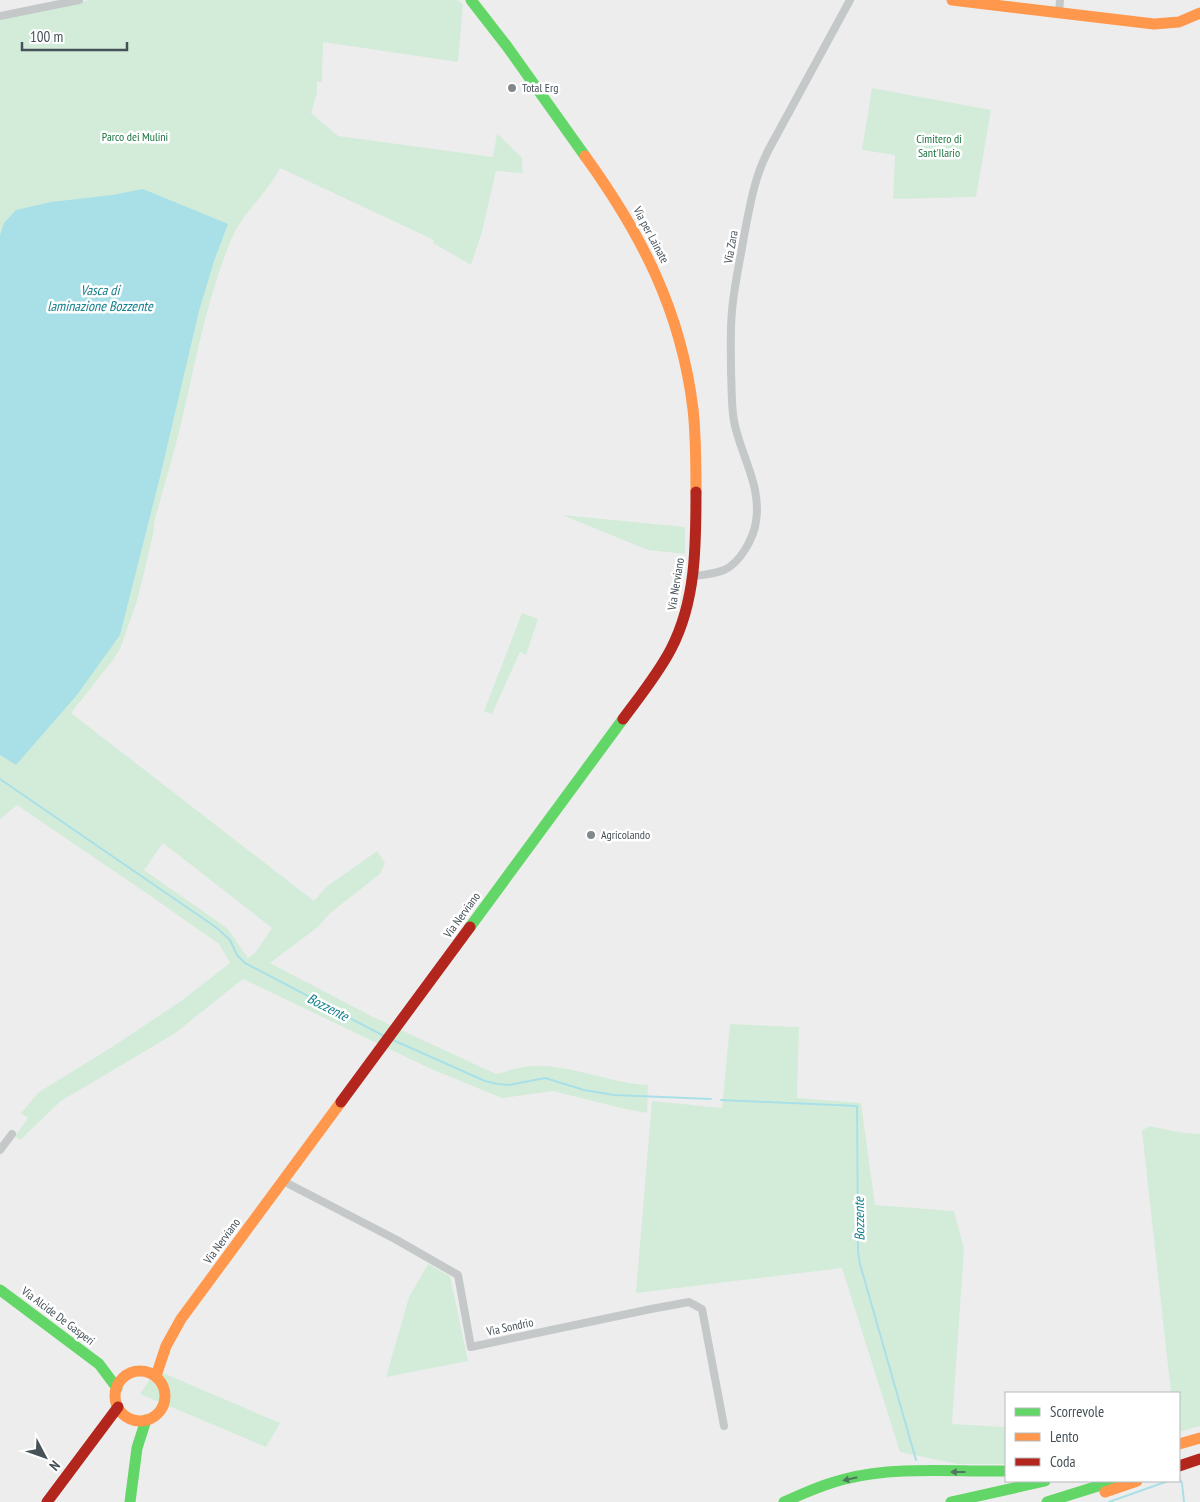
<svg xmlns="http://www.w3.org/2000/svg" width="1200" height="1502" viewBox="0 0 1200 1502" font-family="'PT Sans Narrow',sans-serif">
<rect width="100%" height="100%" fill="#eeeded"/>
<g fill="#d3ecda" fill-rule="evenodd">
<path d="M 90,0 L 457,0 L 463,4 L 458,62 L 323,42 L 322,82 L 317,82 L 317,93 L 311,113 L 338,136 L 493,157 L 497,133 L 522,158 L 523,173 L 496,171 L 482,232 L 471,265 L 433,243 L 434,240 L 280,168 C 267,194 242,213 231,240 C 207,298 196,359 182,420 C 174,453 164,486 155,519 L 153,534 L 143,577 L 136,604 L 120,649 L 113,660 L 71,713 L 314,901 L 326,887 L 377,851 L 385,863 L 380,874 L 329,914 L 318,927 L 270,963 L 373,1017 L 496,1074 C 511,1070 525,1065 541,1066 C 577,1067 611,1083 648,1085 L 647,1113 L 625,1109 L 553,1091 L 502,1098 L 431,1069 L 243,979 L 174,1034 L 61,1101 L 20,1140 L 15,1136 L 28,1118 L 21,1113 L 39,1092 L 112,1047 L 181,1001 L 230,963 L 219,944 L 149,895 L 17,805 L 0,819 L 0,19 L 58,5 ZM 163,843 L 272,928 L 255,953 L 248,958 L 227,928 L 144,870 Z"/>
<polygon points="872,88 991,110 976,197 893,199 895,155 862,150"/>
<polygon points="562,515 685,527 685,554 648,550"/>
<polygon points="522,613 538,619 526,655 520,652 492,714 484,711"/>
<polygon points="730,1024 799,1027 797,1098 861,1103 875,1205 954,1211 964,1249 952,1424 1006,1427 1006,1464 957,1464 900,1452 842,1268 636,1293 652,1101 722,1108"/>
<polygon points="1149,1126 1184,1133 1200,1134 1200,1426 1179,1432 1179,1393 1171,1393 1142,1131"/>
<polygon points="428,1264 450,1276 468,1361 386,1377 409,1297"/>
<polygon points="156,1370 280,1423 266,1447 140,1394"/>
</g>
<polygon fill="#a9e0e7" points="143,189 228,224 214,261 199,311 160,477 120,635 77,695 16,765 0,755 0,235 4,223 16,210 51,202 112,195"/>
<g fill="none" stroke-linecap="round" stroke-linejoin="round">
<g stroke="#a9e0e7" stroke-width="2">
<polyline points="0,779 217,928 230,940 237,955 245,963 384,1036"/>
<polyline points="393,1040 485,1081 498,1084 509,1085 545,1078 584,1090 614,1095 711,1099"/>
<polyline points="721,1100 857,1106 858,1252 860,1264 916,1460"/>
<polyline points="1179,1478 1182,1483 1184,1502"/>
<polyline points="1109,1502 1168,1481"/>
</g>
<g stroke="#c4c8c9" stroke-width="8">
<polyline points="1059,13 1060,0"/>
<polyline points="0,16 79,0"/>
<path d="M 694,576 C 704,575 714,574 724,570 C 740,563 754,538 756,521 C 762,486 740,454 734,421 C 731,405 732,389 731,372 C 731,352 730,331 732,311 C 734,286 740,261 744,236 C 750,206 754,177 769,149 L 850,0"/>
<polyline points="0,1150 12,1134"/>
<polyline points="283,1181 395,1239 458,1275 471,1347 651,1309 689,1302 702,1309 724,1426"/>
</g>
<g stroke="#63d668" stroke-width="11">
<polyline points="471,0 506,45 585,156"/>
<polyline points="470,927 623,719"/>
<polyline points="0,1290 99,1364 117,1388"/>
<polyline points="130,1502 137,1448 146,1420"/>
<path d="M 784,1502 C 804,1493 824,1484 845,1479 C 897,1466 953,1472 1006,1471"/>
<polyline points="951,1502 1045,1481"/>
<polyline points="1047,1502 1114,1481"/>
</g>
<g stroke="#ff974d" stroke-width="11">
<polyline points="952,0 1154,24 1179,22 1200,13"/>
<path d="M 585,156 C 642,235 681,311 693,409 C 696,436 696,465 696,492"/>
<circle cx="140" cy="1396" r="25"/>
<polyline points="156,1376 166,1346 181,1319 341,1102"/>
<polyline points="1179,1444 1200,1438"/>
<polyline points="1105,1492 1137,1481"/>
</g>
<g stroke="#b3261e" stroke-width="11">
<path d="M 623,719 C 640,696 658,674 671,649 C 696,601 696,546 696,492"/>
<polyline points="341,1102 470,927"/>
<polyline points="1179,1466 1200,1459"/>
<polyline points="47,1502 118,1407"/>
</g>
</g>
<defs><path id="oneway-solid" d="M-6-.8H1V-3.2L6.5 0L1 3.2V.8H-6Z" transform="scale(1.25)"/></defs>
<g fill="#4f795d">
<use href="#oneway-solid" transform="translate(958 1472) rotate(180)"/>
<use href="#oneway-solid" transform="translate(850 1479) rotate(167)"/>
</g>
<g fill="#81888c" stroke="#fff" stroke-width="2">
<circle cx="512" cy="88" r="5"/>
<circle cx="591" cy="835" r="5"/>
</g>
<g text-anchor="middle" stroke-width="5" stroke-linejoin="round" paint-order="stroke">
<g font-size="12" fill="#465158" stroke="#fff" text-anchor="start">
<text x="522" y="92">Total Erg</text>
<text x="601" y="839">Agricolando</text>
</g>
<g font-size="12" fill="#1c7440" stroke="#fff">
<text x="135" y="141">Parco dei Mulini</text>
<text x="939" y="143">Cimitero di<tspan x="939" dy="14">Sant'Ilario</tspan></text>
</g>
<g font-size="12" fill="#465158" stroke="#fff">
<text transform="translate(651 235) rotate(62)" y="4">Via per Lainate</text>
<text transform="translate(731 247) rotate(-80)" y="4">Via Zara</text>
<text transform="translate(676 584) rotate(-81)" y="4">Via Nerviano</text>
<text transform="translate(462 915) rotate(-54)" y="4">Via Nerviano</text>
<text transform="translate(222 1241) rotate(-54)" y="4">Via Nerviano</text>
<text transform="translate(58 1316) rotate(37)" y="4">Via Alcide De Gasperi</text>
<text transform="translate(510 1327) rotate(-12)" y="4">Via Sondrio</text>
</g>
<g font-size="14" font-style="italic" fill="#15808e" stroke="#fff">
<text x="100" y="295">Vasca di<tspan x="100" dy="16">laminazione Bozzente</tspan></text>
<text transform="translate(328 1007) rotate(27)" y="5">Bozzente</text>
<text transform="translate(859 1219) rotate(-91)" y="5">Bozzente</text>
</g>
</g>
<rect x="1005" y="1392" width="175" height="90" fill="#ffffff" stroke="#b5b9bc"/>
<rect x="1015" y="1408" width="25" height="8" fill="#63d668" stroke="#b5b9bc"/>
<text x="1050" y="1417" font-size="15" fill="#465158">Scorrevole</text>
<rect x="1015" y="1433" width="25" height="8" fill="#ff974d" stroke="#b5b9bc"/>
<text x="1050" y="1442" font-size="15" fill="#465158">Lento</text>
<rect x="1015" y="1458" width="25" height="8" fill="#b3261e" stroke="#b5b9bc"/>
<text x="1050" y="1467" font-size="15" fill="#465158">Coda</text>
<g transform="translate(45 1457) rotate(131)" stroke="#ffffff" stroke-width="4" paint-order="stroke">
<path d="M0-4L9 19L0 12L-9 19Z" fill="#465158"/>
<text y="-8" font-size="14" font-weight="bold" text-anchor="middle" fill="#465158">N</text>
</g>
<path d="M22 42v8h105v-8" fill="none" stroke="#465158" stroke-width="2.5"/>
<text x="30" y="42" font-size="15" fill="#465158" stroke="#ffffff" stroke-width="4" paint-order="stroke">100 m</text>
</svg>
